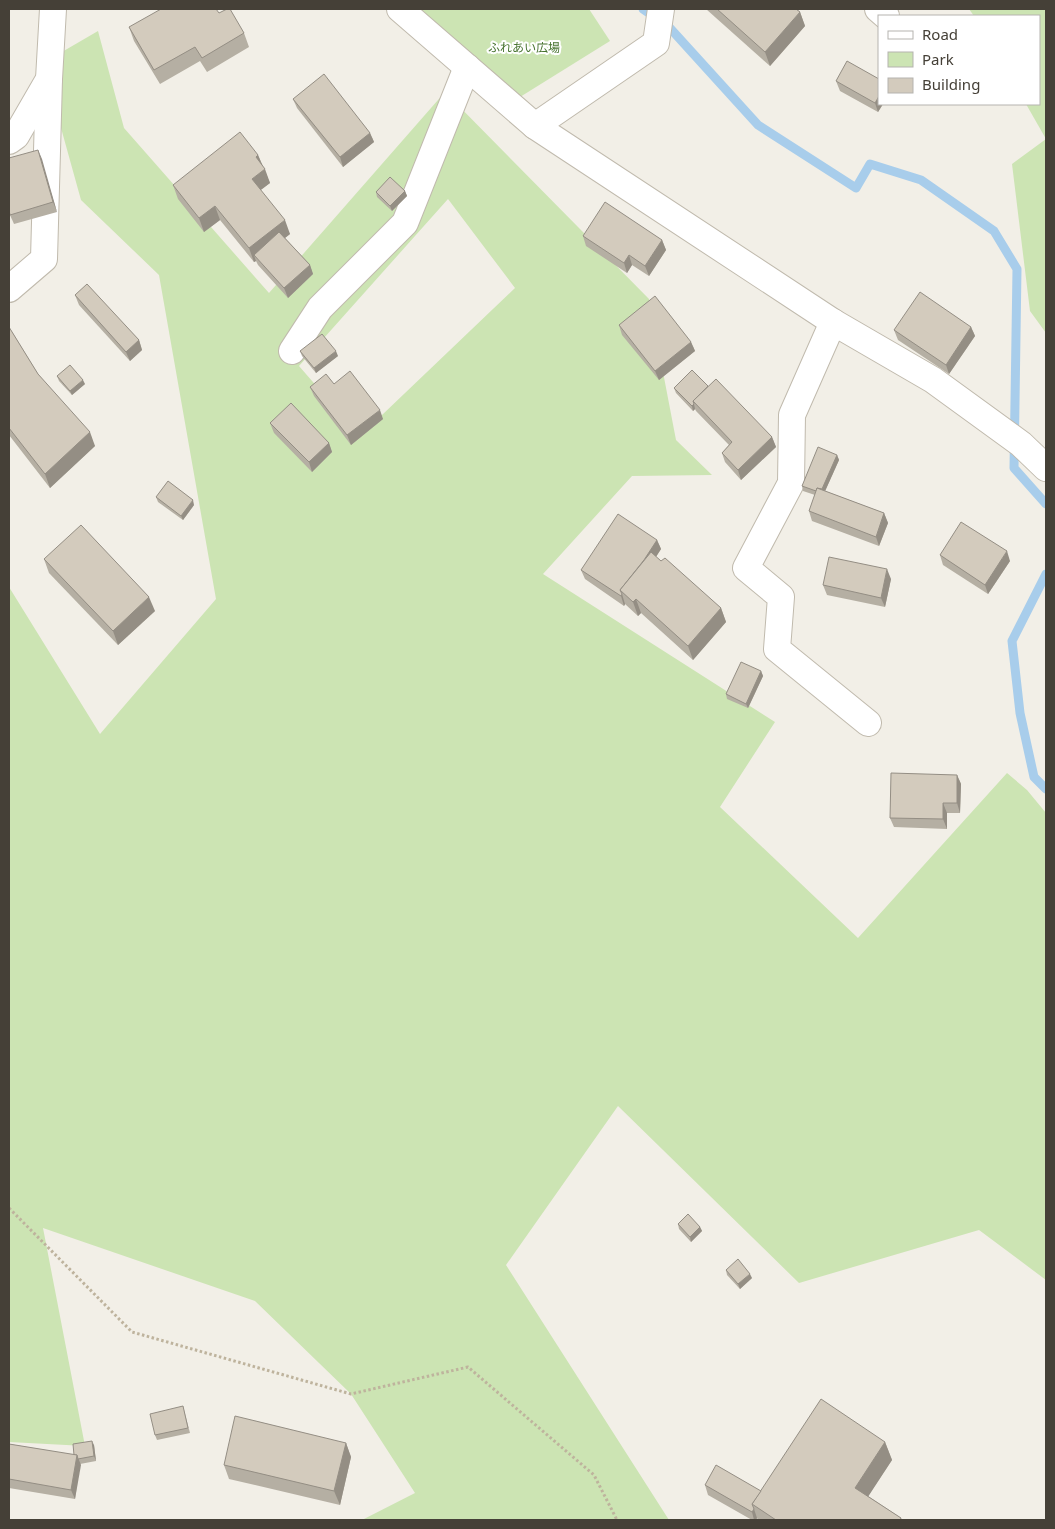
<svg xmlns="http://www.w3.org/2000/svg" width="1055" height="1529" viewBox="0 0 1055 1529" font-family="'Noto Sans','Noto Sans JP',sans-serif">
<rect width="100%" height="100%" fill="#f2efe7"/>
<g fill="#cce4b3" fill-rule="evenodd">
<polygon points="417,9 589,9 610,41 520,97"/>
<polygon points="969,9 1046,9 1046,333 1030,311 1012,164 1046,139 1026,104 1039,104 1039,16 974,16"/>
<path d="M 98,31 L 124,128 L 269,293 L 445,92 L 649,299 L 676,440 L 712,475 L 632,476 L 543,574 L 775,722 L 720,807 L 858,938 L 1007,773 L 1027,790 L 1046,813 L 1046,1280 L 979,1230 L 799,1283 L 618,1106 L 506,1265 L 669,1520 L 362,1520 L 415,1493 L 351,1394 L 255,1301 L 43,1228 L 85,1446 L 9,1442 L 9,587 L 100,734 L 216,599 L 159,275 L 81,200 L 43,63 ZM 448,199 L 515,288 L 360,436 L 299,366 Z"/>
</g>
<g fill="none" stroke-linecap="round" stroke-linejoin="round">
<g stroke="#a8cdeb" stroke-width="9">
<polyline points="643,9 669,27 758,125 856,188 870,164 921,180 994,231 1017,269 1014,468 1046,504"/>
<polyline points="1046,574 1012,641 1020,713 1034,777 1046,789"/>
</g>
<defs>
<g id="minor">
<polyline points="400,9 535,126 833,322 933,380 1021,444 1046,468"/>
<polyline points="878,9 886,16"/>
<polyline points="535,126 656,43 661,9"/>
<polyline points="9,141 16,136 49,79 53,9"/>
<polyline points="9,289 44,259 49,79"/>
<polyline points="833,322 792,415 791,483 746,568 781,597 777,649 868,723"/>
<polyline points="292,351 320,308 405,223 467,67"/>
</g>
</defs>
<use href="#minor" stroke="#c0baad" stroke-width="28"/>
<polyline stroke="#beb39d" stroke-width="3" stroke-dasharray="2.5 2.5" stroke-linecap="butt" points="9,1208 132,1332 351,1394 468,1367 594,1475 617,1520"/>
<use href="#minor" stroke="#fff" stroke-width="26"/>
</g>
<g fill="#b5afa3">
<polygon points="706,9 796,9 800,12 805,26 770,66"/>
<polygon points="219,13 244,33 249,47 207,72 200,61 160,84 134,41 129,27"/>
<polygon points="836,81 879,104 883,104 878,112 840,91"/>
<polygon points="293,99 370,133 374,142 343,167 297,108"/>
<polygon points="38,150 57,212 14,224 10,215"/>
<polygon points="258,155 270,183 260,190 290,234 285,238 310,265 313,274 288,298 258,265 256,261 254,262 220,220 204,232 178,199 173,185"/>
<polygon points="405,191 407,196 392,211 377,197 376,192"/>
<polygon points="583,236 662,240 666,250 649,276 632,265 627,273 586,246"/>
<polygon points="75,295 139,340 142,350 130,361 79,305"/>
<polygon points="619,325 691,342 695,351 659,380 622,335"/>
<polygon points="9,327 38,374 95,446 50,488 9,435"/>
<polygon points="971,327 975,336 949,374 898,340 894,330"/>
<polygon points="300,351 338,356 316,373 302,356"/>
<polygon points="57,376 85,384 72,395 59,381"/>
<polygon points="334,384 383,419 351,445 314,396 310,387"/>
<polygon points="708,386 772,437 776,447 741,480 725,462 722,453 729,445 696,411 695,409 693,411 676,393 674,388"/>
<polygon points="270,423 329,443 332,452 312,472 274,433"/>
<polygon points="837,455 839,460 825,491 884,513 888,523 879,546 812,521 809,511 815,495 803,491 802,486"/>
<polygon points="156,497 194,505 183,520 158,502"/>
<polygon points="657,540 661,549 656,557 721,608 726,622 693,660 641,613 638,616 625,604 624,606 585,579 581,570"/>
<polygon points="940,555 1010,561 988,594 943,565"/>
<polygon points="44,559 155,611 118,645 49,573"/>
<polygon points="891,579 885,607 827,595 823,585"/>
<polygon points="761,671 763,676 748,708 727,699 726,694"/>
<polygon points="957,775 961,784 960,813 947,813 947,829 894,827 890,818"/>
<polygon points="678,1224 700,1227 702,1231 691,1242 679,1229"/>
<polygon points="726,1270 752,1278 740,1289 727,1275"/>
<polygon points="183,1406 190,1433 157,1440 155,1435"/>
<polygon points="885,1442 892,1460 868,1496 901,1518 902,1520 758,1520 757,1518 756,1520 752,1520 708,1495 705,1485 761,1491"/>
<polygon points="346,1443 351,1457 340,1505 229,1479 224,1465"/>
<polygon points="9,1444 74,1455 94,1445 96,1461 80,1464 75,1499 9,1488"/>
</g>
<g fill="#948e84">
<polygon points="800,12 805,26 770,66 765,52"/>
<polygon points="879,96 879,104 883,104 878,112 875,103"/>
<polygon points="370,133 374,142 343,167 340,157"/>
<polygon points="38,150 42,159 57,212 53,202"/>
<polygon points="258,155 264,169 256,157"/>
<polygon points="265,169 270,183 257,193 252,179"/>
<polygon points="405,191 407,196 392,211 390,206"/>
<polygon points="215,206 220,220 204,232 199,218"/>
<polygon points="285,220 290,234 258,259 254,255 256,261 254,262 249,248"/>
<polygon points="662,240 666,250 649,276 645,266"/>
<polygon points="629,255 632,265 627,273 624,263"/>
<polygon points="310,265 313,274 288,298 284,288"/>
<polygon points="971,327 975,336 949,374 946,365"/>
<polygon points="139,340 142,350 130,361 126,352"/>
<polygon points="691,342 695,351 659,380 655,371"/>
<polygon points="336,351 338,356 316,373 314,368"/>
<polygon points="83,380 85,384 72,395 70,391"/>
<polygon points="694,404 695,409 693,411 692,406"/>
<polygon points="380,410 383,419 351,445 347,435"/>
<polygon points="90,432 95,446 50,488 45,474"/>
<polygon points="772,437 776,447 741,480 738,470"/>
<polygon points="329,443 332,452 312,472 309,462"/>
<polygon points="837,455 839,460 822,498 820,493"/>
<polygon points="193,500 194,505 183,520 181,516"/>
<polygon points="884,513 888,523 879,546 876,537"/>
<polygon points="657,540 661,549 629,598 623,592"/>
<polygon points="1007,551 1010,561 988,594 985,585"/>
<polygon points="887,569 891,579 885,607 881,598"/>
<polygon points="622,594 625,604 624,606 621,596"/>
<polygon points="149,597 155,611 118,645 113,631"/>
<polygon points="636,599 641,613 638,616 633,602"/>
<polygon points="721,608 726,622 693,660 688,646"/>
<polygon points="761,671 763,676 748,708 746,704"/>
<polygon points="957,775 961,784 960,813 957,803"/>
<polygon points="943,803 947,813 947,829 943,819"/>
<polygon points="700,1227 702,1231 691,1242 690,1237"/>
<polygon points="750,1274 752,1278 740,1289 738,1284"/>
<polygon points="92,1441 94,1445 96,1461 94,1456"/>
<polygon points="885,1442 892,1460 862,1506 855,1488"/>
<polygon points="346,1443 351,1457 340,1505 334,1491"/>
<polygon points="77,1455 81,1465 75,1499 71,1490"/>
<polygon points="754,1509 757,1518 756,1520 754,1520 752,1512"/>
</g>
<g fill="#d3cbbd" stroke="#948e84">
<polygon points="161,9 216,9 219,13 227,9 230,9 244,33 202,58 195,47 154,70 129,27"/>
<polygon points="717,9 796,9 800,12 765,52"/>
<polygon points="847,61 879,79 879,96 875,103 836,81"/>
<polygon points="324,74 370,133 340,157 293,99"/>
<polygon points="240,132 258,155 256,157 265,169 252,179 285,220 249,248 215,206 199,218 173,185"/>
<polygon points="38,150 53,202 10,215 9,210 9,158"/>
<polygon points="390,177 405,191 390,206 376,192"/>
<polygon points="605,202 662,240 645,266 629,255 624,263 583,236"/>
<polygon points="279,232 310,265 284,288 254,255"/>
<polygon points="87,284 139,340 126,352 75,295"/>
<polygon points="920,292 971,327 946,365 894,330"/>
<polygon points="655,296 691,342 655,371 619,325"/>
<polygon points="9,327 38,374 90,432 45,474 9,428"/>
<polygon points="322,334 336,351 314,368 300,351"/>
<polygon points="70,365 83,380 70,391 57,376"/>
<polygon points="692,370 708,386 693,401 694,404 692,406 674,388"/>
<polygon points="350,371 380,410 347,435 310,387 326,374 334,384"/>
<polygon points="716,379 772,437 738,470 722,453 732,442 693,401"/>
<polygon points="291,403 329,443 309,462 270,423"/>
<polygon points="818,447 837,455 822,489 817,488 816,491 802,486"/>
<polygon points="168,481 193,500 181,516 156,497"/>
<polygon points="817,488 884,513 876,537 809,511"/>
<polygon points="618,514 657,540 644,560 620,590 622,594 621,596 581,570"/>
<polygon points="961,522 1007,551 985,585 940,555"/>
<polygon points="81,525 149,597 113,631 44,559"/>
<polygon points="651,552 661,561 665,558 721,608 688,646 636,599 633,602 620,590"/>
<polygon points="829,557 887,569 881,598 823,585"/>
<polygon points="741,662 761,671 746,704 726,694"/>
<polygon points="891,773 957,775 957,803 943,803 943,819 890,818"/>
<polygon points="688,1214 700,1227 690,1237 678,1224"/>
<polygon points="738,1259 750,1274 738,1284 726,1270"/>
<polygon points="821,1399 885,1442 855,1488 901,1518 900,1520 776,1520 752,1504"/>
<polygon points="183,1406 188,1428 155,1435 150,1414"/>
<polygon points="235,1416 346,1443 334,1491 224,1465"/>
<polygon points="92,1441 94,1456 78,1459 77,1455 74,1455 73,1444"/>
<polygon points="9,1444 77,1455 71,1490 9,1479"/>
<polygon points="716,1465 761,1491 752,1504 754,1509 752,1512 705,1485"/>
</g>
<g text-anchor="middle" stroke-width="4" stroke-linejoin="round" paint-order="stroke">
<g font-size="12" fill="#46722e" stroke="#fff">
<text x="524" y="52">ふれあい広場</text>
</g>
</g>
<rect width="1055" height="1529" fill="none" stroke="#454037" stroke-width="20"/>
<rect x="878" y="15" width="162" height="90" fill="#ffffff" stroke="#b5b3af"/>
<rect x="888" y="31" width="25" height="8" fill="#ffffff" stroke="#b5b3af"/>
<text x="922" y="40" font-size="15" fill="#454037">Road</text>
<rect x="888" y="52" width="25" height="15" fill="#cce4b3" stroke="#b5b3af"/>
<text x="922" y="65" font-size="15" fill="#454037">Park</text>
<rect x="888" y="78" width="25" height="15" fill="#d3cbbd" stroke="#b5b3af"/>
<text x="922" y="90" font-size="15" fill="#454037">Building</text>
</svg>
